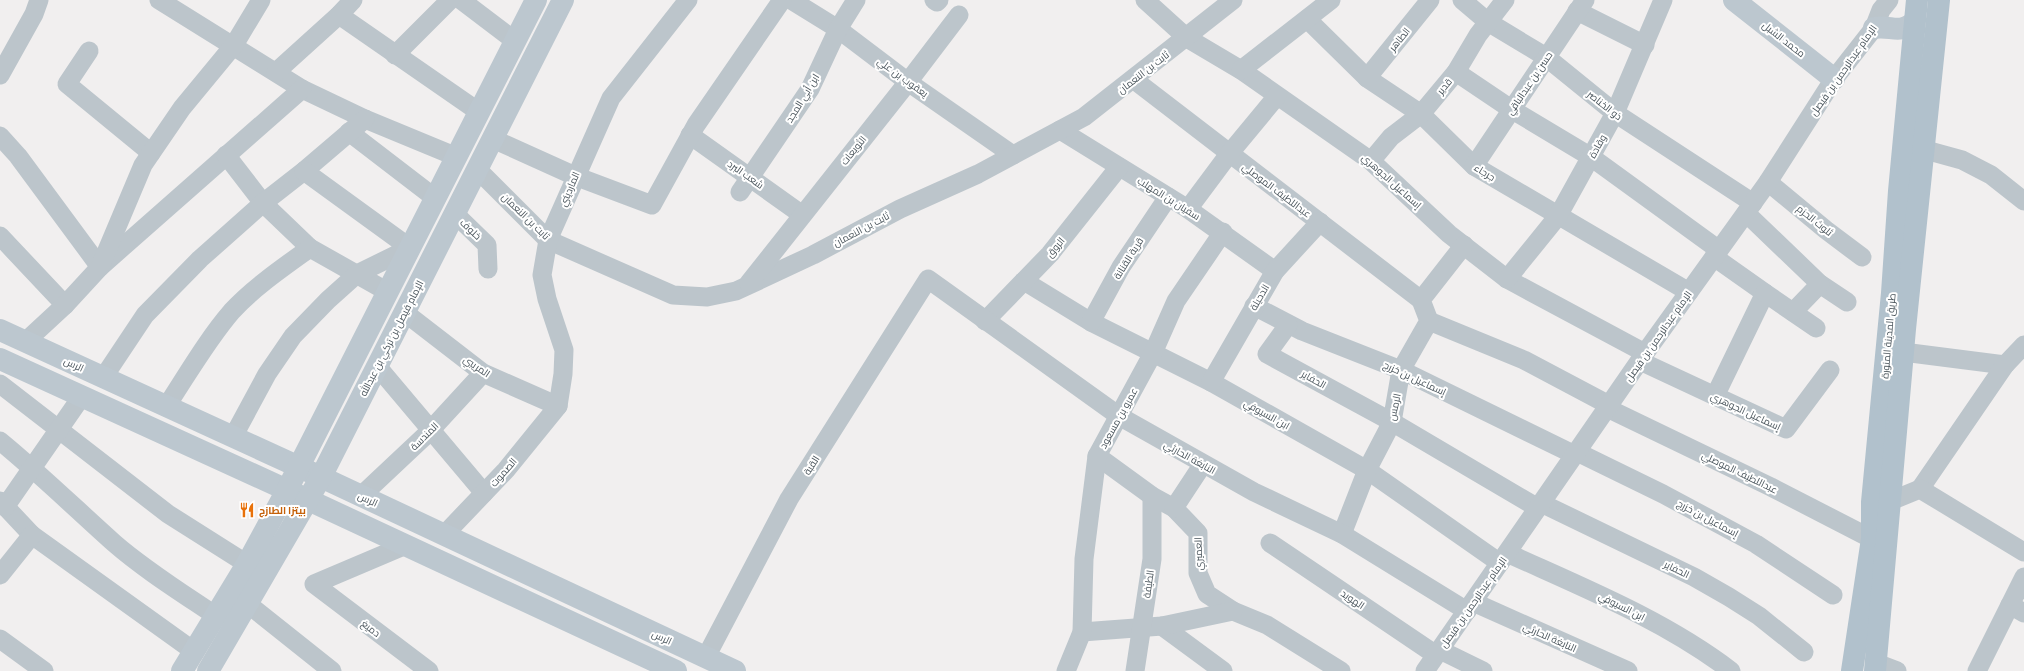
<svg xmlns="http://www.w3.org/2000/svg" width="2024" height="671" viewBox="0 0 2024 671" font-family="'Fira Sans Condensed',Cairo,sans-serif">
<rect width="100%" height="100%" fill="#f1efef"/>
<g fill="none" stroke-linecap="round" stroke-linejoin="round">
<g stroke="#bcc5cb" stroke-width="19">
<polyline points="159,0 302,89 365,119 457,157"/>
<polyline points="461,0 515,41"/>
<polyline points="791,0 838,29 908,82 1013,155"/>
<polyline points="934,0 937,2 939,0"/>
<polyline points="1145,0 1187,38 1241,70 1371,161 1449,234 1507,279 1645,353"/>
<polyline points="1462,0 1488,22 1546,57 1615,113 1753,203"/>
<polyline points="1577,11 1645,45"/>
<polyline points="339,15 479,112"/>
<polyline points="1307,19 1367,78 1421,114 1474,166 1689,292"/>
<polyline points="89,51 67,84 151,153"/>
<polyline points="395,55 450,0"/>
<polyline points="1241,70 1331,0"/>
<polyline points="276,72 339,15 353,0"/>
<polyline points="1456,72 1511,109 1591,157 1719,250"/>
<polyline points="0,75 34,14 39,0"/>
<polyline points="1367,78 1430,0"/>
<polyline points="1133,79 1421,300"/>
<polyline points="1060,130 1188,209 1275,271"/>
<polyline points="349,132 435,198"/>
<polyline points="690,135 801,214"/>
<polyline points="0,136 18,156 100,267 302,89"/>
<polyline points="493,139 575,176 652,205 696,125 782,0"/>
<polyline points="1922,149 1962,160 1991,175 2024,201"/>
<polyline points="226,155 263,203 310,248 388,292"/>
<polyline points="1371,161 1391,137 1421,114 1456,72 1478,35 1505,0"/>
<polyline points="1474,166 1585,0"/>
<polyline points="477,169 548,240 673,295 707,297 736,291 813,255 900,209 978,174 1084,117 1233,0"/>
<polyline points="1768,182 1826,230 1862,257"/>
<polyline points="740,192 810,89 838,29 856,0"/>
<polyline points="1188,209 1229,154 1277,96"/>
<polyline points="1746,213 1820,284 1847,302"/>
<polyline points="455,214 487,245 488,269"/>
<polyline points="0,236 65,305"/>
<polyline points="1714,257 1765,293 1715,396"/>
<polyline points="1507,279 1558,216 1615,113 1663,0"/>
<polyline points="1024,281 1091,322 1211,382 1367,470 1500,563"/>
<polyline points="749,283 908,82 959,15"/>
<polyline points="1765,293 1816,328"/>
<polyline points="1254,306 1302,331 1401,370 1575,455"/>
<polyline points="404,312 483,373 558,406"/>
<polyline points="1793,312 1820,284"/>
<polyline points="985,321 1050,254 1119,167"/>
<polyline points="1429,321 1524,360 1609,405"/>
<polyline points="1091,322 1121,267 1168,197"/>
<polyline points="1288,325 1267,354 1392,422 1538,508"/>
<polyline points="25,342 65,305 100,267 143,165 182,108 234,45 261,0"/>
<polyline points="1903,352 2005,365"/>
<polyline points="1640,361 1786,429 1830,370"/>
<polyline points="377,366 484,493"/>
<polyline points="103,378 145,315 200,259 263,203 304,171 365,119"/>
<polyline points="1211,382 1275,271 1320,222"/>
<polyline points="0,384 168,514 247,564"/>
<path d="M 166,407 C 187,375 207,340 232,311 C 253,288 285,266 310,248"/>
<polyline points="1607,408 1771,487 1872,539"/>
<polyline points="233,437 267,374 293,336 328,300 357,274 410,248 304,171"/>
<path d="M 0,441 C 39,473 76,509 114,543 C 145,570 182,593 216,616"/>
<polyline points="1577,452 1663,494 1756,544 1833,595"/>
<polyline points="1097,456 1152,496 1174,508 1198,533 1198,573 1207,594 1233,611 1267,625 1341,671"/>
<polyline points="1920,489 2005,365 2024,345"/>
<polyline points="361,496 427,434 483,373"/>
<polyline points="0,501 32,535 195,652"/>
<polyline points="1877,501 1898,498 1920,489 2024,552"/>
<polyline points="1541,503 1694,577 1729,597 1759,616 1804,652"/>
<polyline points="5,507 82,396"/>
<polyline points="1174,508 1203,464"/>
<polyline points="1342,534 1367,470 1392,422 1401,370 1429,321 1421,300 1464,245"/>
<polyline points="444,535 506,470 558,406 563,374 564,350 547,299 542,275 548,240 611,98 688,0"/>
<polyline points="1270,543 1436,655"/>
<polyline points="406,545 314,584 429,671"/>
<path d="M 1507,553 C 1584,588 1664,620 1731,671"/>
<polyline points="0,575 32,535"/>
<polyline points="1473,602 1628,671"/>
<polyline points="248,604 332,671"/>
<polyline points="2010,605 2024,613"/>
<polyline points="1162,626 1223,671"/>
<polyline points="1082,632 1162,626 1233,611"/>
<polyline points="0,639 44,671"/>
<polyline points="1440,650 1483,671"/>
<polyline points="706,657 789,499 928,279 1119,416 1254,492 1342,534 1467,611"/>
<polyline points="1876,663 1897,671"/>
<polyline points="1066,671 1082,632 1084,559 1097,456 1153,353 1176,301 1223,232"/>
<polyline points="1135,671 1152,559 1152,496"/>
<polyline points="1425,671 1645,353 1768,182 1834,79 1874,28 1881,10 1889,0"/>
<polyline points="1977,671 2024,577"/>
</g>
<g stroke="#bcc7cf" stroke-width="22">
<polyline points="1734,0 1834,79"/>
<path d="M 1874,28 C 1892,25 1898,35 1914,22"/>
<polyline points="0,330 321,477 735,671"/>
<polyline points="0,359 287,490 676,671"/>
<polyline points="182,671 247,564 287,490 536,0"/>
<polyline points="208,671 321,477 563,0"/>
</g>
<g stroke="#b1c1cc" stroke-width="22">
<polyline points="1852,671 1872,539 1872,502 1892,293 1899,191 1917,0"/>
<polyline points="1875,671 1905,329 1939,0"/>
</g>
</g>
<defs>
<symbol id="restaurant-bare" viewBox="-9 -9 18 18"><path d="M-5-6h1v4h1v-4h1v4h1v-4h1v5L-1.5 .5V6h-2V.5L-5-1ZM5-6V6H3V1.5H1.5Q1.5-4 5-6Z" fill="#e8710a" stroke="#fff" stroke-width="2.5" paint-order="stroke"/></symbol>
</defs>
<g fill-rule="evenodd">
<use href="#restaurant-bare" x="236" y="499" width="22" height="22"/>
</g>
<g text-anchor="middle" stroke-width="4" stroke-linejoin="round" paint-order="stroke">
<g font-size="10" fill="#49545b" stroke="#fff">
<text transform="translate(1399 39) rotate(-51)" y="4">الطاهر</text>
<text transform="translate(1784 39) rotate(38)" y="4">محمد الشبل</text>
<text transform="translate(1843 70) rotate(-55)" y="4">الإمام عبدالرحمن بن فيصل</text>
<text transform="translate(1143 72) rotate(-38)" y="4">ثابت بن النعمان</text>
<text transform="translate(903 77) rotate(36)" y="4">يعقوب بن علي</text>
<text transform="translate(1529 83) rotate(-56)" y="4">حسن بن عبدالباقي</text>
<text transform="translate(1444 86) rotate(-51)" y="4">قدير</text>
<text transform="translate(802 98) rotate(-59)" y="4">ابن أبي المجد</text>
<text transform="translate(1605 105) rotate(38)" y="4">ذو الخناصر</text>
<text transform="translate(1597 146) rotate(-61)" y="4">وقادة</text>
<text transform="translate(853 150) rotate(-51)" y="4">الثويعات</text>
<text transform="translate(1485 172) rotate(32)" y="4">جرجاء</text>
<text transform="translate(746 174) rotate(35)" y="4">شعب البرد</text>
<text transform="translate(1392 181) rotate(42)" y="4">إسماعيل الجوهري</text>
<text transform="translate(569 189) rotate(-67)" y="4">المارديني</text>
<text transform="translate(1277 190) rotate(37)" y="4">عبداللطيف الموصلي</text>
<text transform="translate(1169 198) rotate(32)" y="4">سفيان بن المهلب</text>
<text transform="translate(526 216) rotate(44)" y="4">ثابت بن النعمان</text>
<text transform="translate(1815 220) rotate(39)" y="4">ثلوث الحزم</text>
<text transform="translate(471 229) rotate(44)" y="4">خلوف</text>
<text transform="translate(861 229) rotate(-28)" y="4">ثابت بن النعمان</text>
<text transform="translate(1055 247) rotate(-50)" y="4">الروق</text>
<text transform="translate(1128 258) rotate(-58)" y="4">قرية القنانة</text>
<text transform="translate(1259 297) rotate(-60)" y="4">الدحيلة</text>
<text transform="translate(1658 336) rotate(-55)" y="4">الإمام عبدالرحمن بن فيصل</text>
<text transform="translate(1888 336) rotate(-85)" y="4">طريق المدينة المنورة</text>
<text transform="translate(391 338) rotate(-63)" y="4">الإمام فيصل بن تركي بن عبدالله</text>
<text transform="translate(74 364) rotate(25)" y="4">الرس</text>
<text transform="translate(477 366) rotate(34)" y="4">المريبي</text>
<text transform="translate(1415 378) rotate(25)" y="4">إسماعيل بن خزرج</text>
<text transform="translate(1314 379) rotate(29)" y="4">الحفاير</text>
<text transform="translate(1394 407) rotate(-78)" y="4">الرمس</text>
<text transform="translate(1746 411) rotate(25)" y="4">إسماعيل الجوهري</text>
<text transform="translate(1267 414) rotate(29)" y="4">ابن السيوفي</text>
<text transform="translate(1118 418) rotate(-61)" y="4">عمرو بن مسعود</text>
<text transform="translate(424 436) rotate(-45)" y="4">المندسة</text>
<text transform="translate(1190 457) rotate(29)" y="4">النابغة الحارثي</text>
<text transform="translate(811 465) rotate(-58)" y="4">القبة</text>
<text transform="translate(503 472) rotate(-49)" y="4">الصموت</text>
<text transform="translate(1740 472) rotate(26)" y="4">عبداللطيف الموصلي</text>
<text transform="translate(368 499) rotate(25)" y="4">الرس</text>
<text transform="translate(1708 518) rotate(28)" y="4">إسماعيل بن خزرج</text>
<text transform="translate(1198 554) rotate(-92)" y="4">العميري</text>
<text transform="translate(1677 569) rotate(26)" y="4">الحفاير</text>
<text transform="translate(1148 584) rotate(-82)" y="4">الطيفة</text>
<text transform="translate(1353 599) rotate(34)" y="4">الهويد</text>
<text transform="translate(1473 602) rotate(-55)" y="4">الإمام عبدالرحمن بن فيصل</text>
<text transform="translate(1622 606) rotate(27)" y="4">ابن السيوفي</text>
<text transform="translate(371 628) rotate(37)" y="4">دميغ</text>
<text transform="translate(662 637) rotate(25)" y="4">الرس</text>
<text transform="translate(1550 637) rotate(24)" y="4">النابغة الحارثي</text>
</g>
<g font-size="10" font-weight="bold" fill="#c56008" stroke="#fff" text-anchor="start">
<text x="259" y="514">بيتزا الطازج</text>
</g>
</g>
</svg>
